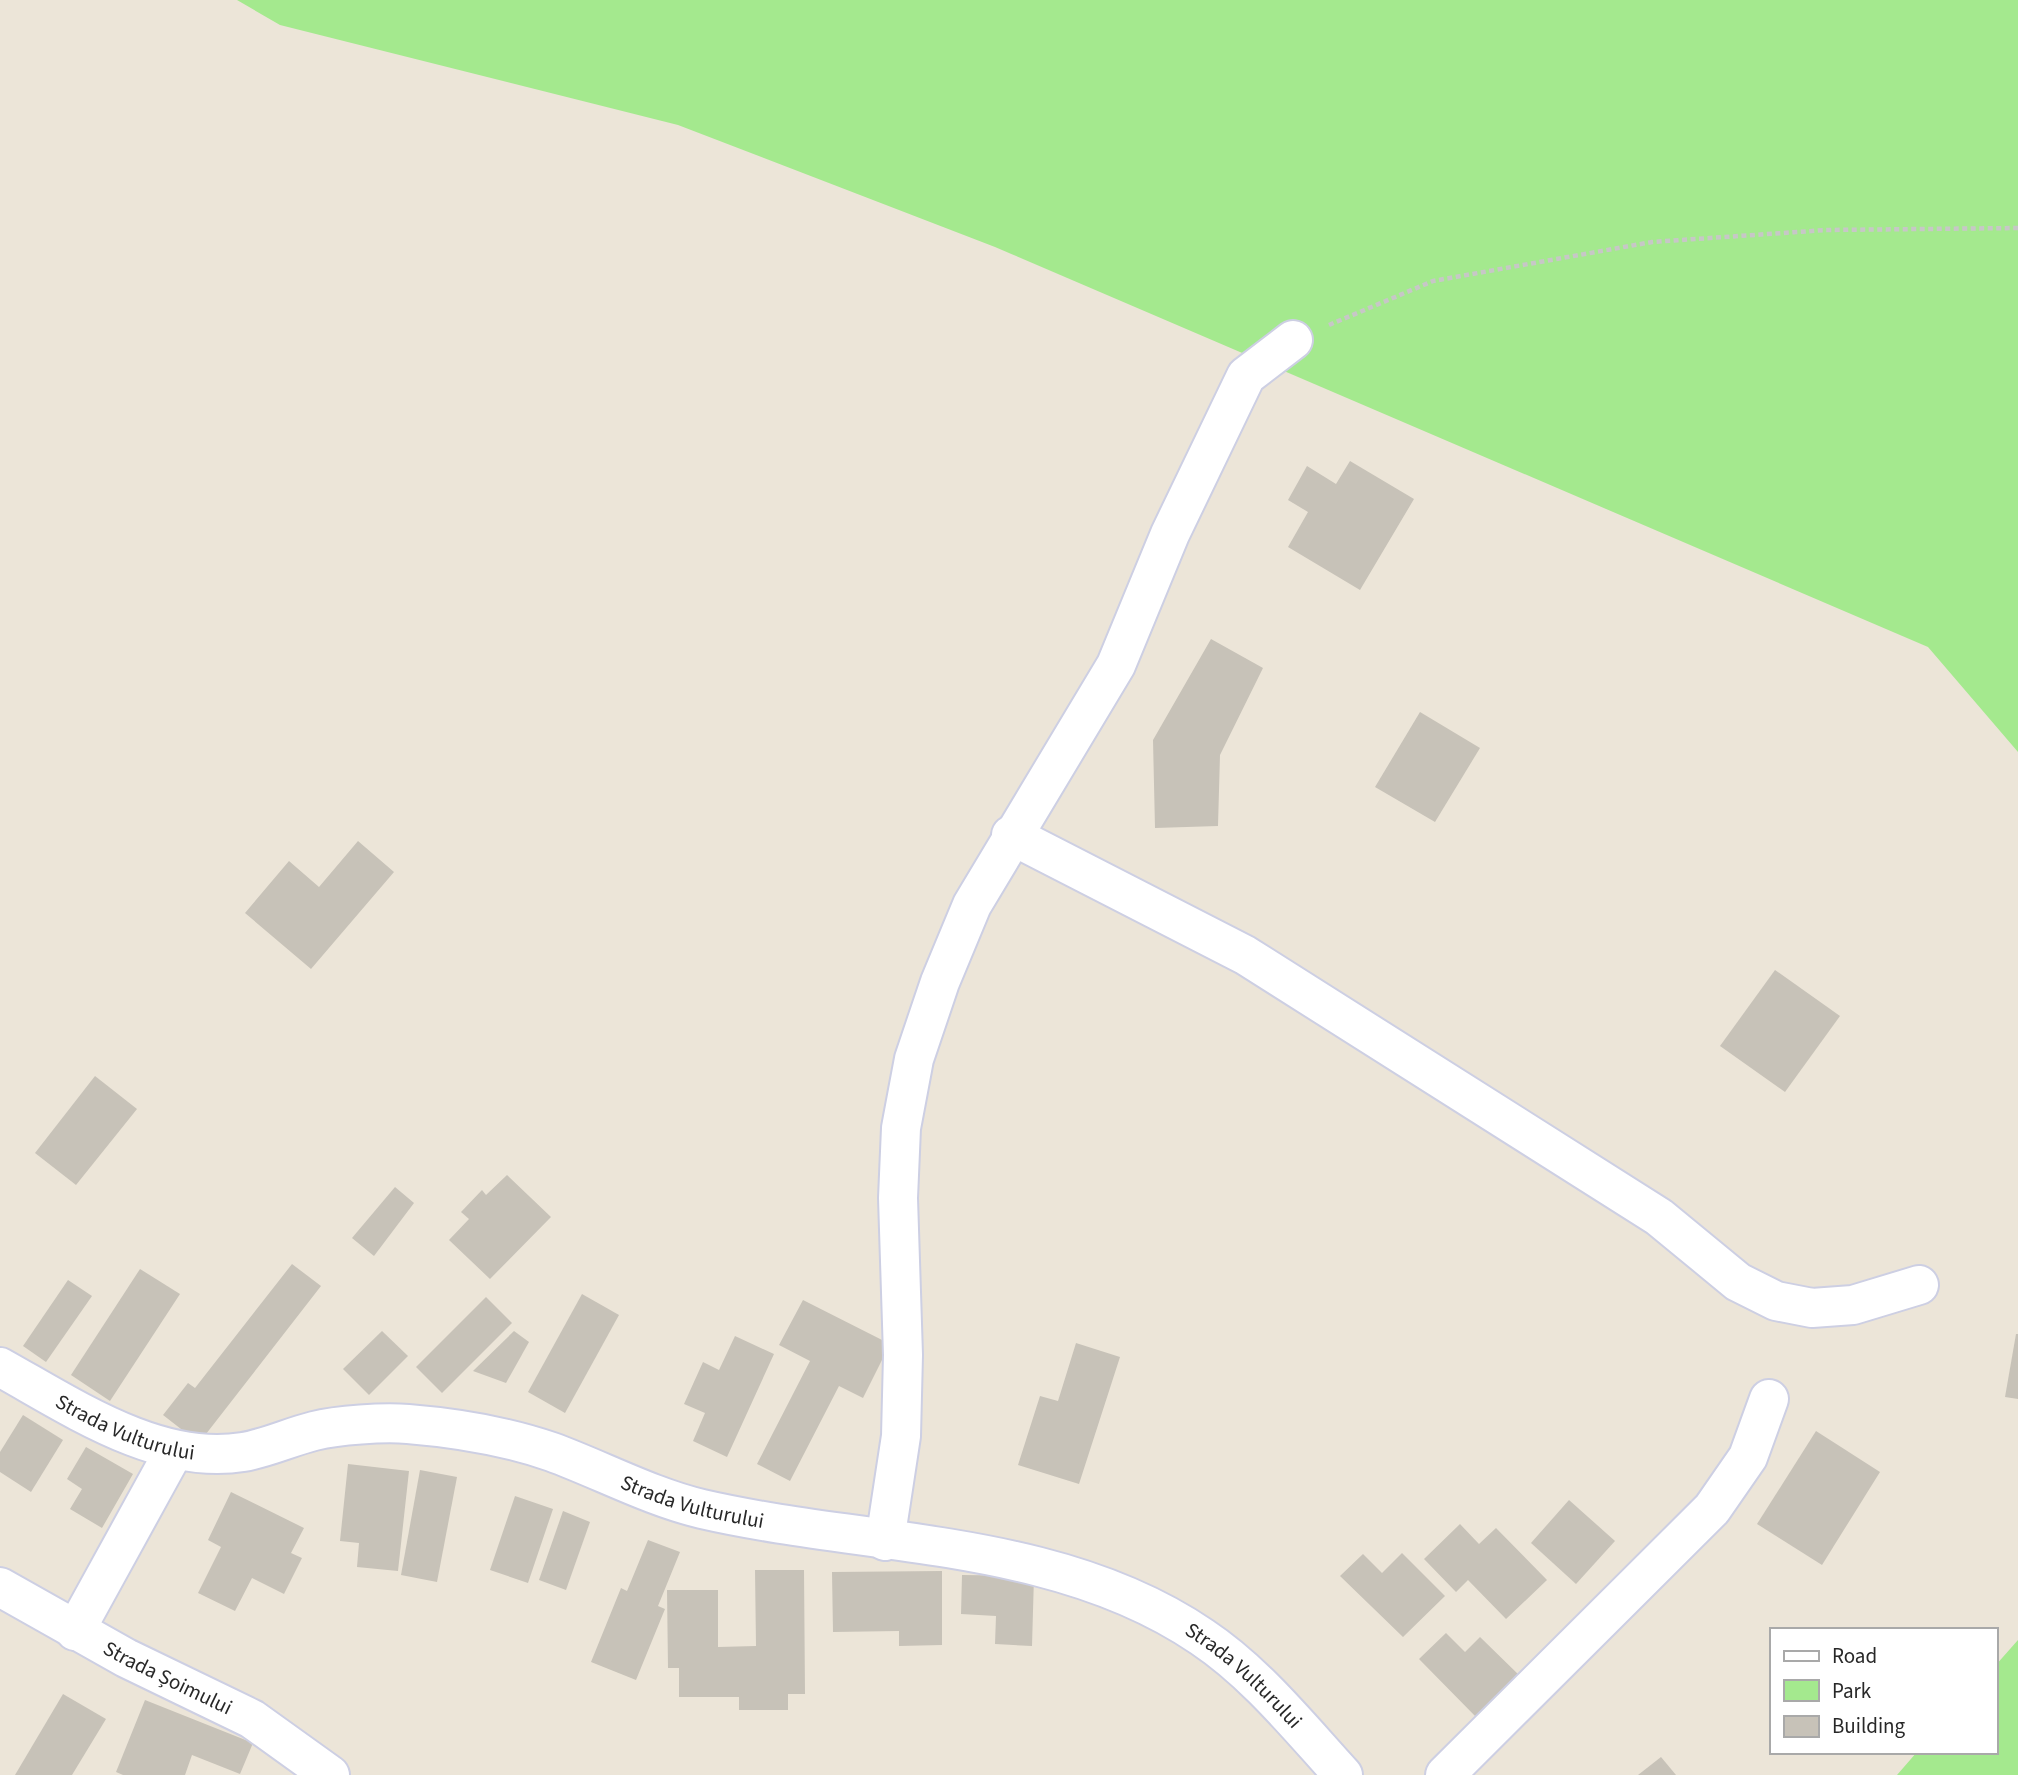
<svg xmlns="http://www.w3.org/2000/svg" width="2018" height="1775" viewBox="0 0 2018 1775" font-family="'Source Sans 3',sans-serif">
<rect width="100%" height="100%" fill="#ece5d8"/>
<g fill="#a4e98e">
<polygon points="237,0 2018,0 2018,752 1928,647 995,247 678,125 280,25"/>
<polygon points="2018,1640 2018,1775 1897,1775 1917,1752 1995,1752 1995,1666"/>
</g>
<g fill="#c7c2b8">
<polygon points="1350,461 1414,499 1360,590 1288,547 1308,512 1288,500 1307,466 1336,484"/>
<polygon points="1211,639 1263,668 1220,755 1218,826 1155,828 1153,740"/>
<polygon points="1420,712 1480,748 1435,822 1375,787"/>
<polygon points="358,841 394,872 311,969 245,913 289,861 319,887"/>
<polygon points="1775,970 1840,1016 1785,1092 1720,1046"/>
<polygon points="95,1076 137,1109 76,1185 35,1153"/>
<polygon points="507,1175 551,1217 490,1279 449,1240 469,1219 461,1212 482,1190 486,1195"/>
<polygon points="395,1187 414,1203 374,1256 352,1238"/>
<polygon points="292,1264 321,1286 199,1443 163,1415 188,1383 195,1388"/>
<polygon points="140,1269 180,1294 110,1401 71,1375"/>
<polygon points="68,1280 92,1296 46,1362 23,1346"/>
<polygon points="582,1294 619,1315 565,1413 528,1392"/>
<polygon points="486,1297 512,1323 442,1393 416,1367"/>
<polygon points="803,1300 890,1344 863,1398 839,1386 790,1481 757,1464 810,1361 779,1345"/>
<polygon points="382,1331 408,1356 369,1395 343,1369"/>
<polygon points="514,1331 529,1342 506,1383 473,1371"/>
<polygon points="2016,1334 2018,1334 2018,1399 2005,1397"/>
<polygon points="735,1336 774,1354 727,1457 693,1441 705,1413 684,1404 703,1362 719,1370"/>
<polygon points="1076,1343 1120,1357 1079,1484 1018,1465 1040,1396 1058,1401"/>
<polygon points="23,1415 63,1440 31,1492 0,1472 0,1452"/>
<polygon points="1816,1431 1880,1472 1822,1565 1757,1524"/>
<polygon points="86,1447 133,1474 102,1528 70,1509 82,1489 67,1479"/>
<polygon points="348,1464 409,1471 398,1571 357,1567 359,1543 340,1541"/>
<polygon points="420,1470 457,1477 437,1582 401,1575"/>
<polygon points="231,1492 304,1528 291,1553 302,1558 284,1594 252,1578 235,1611 198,1593 221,1547 208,1540"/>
<polygon points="515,1496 553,1509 528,1583 490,1570"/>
<polygon points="1569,1500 1615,1541 1576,1584 1531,1543"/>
<polygon points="563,1511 590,1522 566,1590 539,1580"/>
<polygon points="1460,1524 1479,1544 1496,1528 1547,1580 1506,1619 1468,1580 1456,1592 1424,1559"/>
<polygon points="648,1540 680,1552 658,1606 665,1609 636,1680 591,1662 621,1588 627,1591"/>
<polygon points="1402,1553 1445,1596 1403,1637 1340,1576 1363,1554 1382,1573"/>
<polygon points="755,1570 804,1570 805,1694 788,1694 788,1710 739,1710 739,1697 679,1697 679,1668 668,1668 667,1590 718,1590 718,1647 756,1646"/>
<polygon points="942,1571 942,1645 899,1646 899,1631 833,1632 832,1572"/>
<polygon points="962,1575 1034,1576 1032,1646 995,1644 996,1616 961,1614"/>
<polygon points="1446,1633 1465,1652 1480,1637 1521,1677 1478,1719 1419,1659"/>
<polygon points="63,1694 106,1719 72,1775 15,1775"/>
<polygon points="145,1700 253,1743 240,1774 192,1755 185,1775 123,1775 116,1772"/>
<polygon points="1661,1757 1676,1775 1638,1775"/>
</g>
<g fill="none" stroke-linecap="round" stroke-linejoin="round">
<defs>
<g id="minor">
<polyline points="1011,835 1245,955 1659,1217 1738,1282 1776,1301 1812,1308 1853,1305 1919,1285"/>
<path id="s1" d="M 0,1367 C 72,1407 158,1466 243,1452 C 267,1448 290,1437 314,1431 C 338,1425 383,1422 408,1424 C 457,1428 506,1436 552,1452 C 601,1470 651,1497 702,1509 C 867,1547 1057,1538 1202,1637 C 1256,1673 1299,1727 1343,1775"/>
<polyline points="885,1541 901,1436 903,1355 898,1198 901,1128 914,1059 940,982 972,905 1116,665 1170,534 1246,376 1293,340"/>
<path id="s2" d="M 0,1587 L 126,1658 L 252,1719 L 330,1775"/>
<polyline points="75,1631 174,1451"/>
<polyline points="1445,1775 1712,1509 1748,1457 1769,1399"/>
</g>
</defs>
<use href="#minor" stroke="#cdcfe3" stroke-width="42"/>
<polyline stroke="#c7c7c7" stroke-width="4.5" stroke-dasharray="5 3.5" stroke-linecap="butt" points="1329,325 1433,281 1652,242 1826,230 2018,228"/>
<use href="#minor" stroke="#fff" stroke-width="38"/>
</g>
<g text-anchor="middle" stroke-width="7" stroke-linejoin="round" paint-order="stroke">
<g font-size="21" fill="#282828" stroke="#fff">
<text dy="7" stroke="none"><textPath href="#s1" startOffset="140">Strada Vulturului</textPath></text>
<text dy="7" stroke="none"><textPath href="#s1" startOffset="728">Strada Vulturului</textPath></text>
<text dy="7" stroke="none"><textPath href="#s2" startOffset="191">Strada Șoimului</textPath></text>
<text dy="7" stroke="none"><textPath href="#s1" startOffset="1316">Strada Vulturului</textPath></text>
</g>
</g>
<rect x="1770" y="1628" width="228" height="126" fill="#ffffff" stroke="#a9a9a9" stroke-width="2"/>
<rect x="1784" y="1651" width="35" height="10" fill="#ffffff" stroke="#a9a9a9" stroke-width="2"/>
<text x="1832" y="1663" font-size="21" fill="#282828">Road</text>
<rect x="1784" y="1680" width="35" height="21" fill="#a4e98e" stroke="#a9a9a9" stroke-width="2"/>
<text x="1832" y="1698" font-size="21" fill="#282828">Park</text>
<rect x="1784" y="1716" width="35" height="21" fill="#c7c2b8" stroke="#a9a9a9" stroke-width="2"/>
<text x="1832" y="1733" font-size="21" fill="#282828">Building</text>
</svg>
